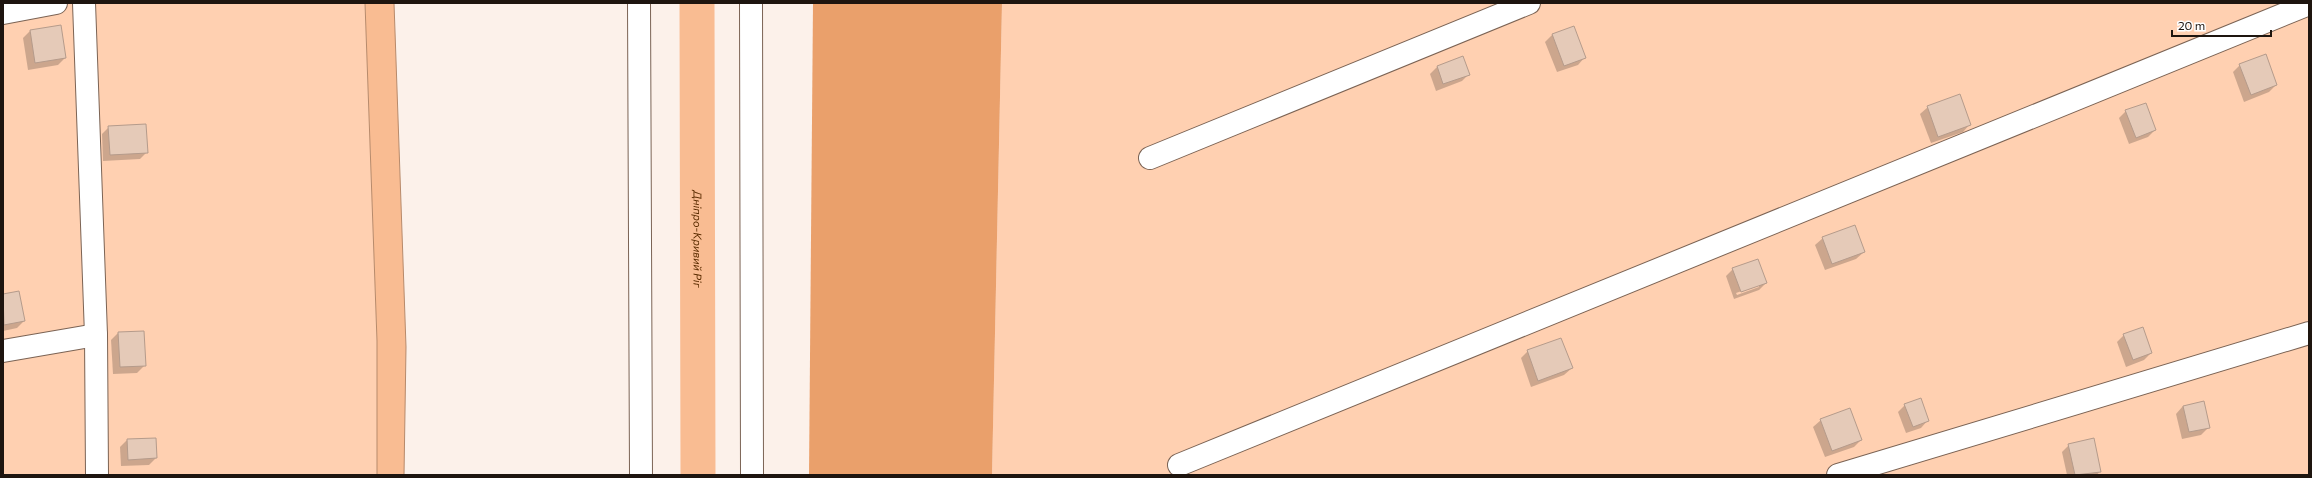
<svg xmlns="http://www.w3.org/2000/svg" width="2312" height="478" viewBox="0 0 2312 478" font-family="Commissioner,sans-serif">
<rect width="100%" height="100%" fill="#fcf1ea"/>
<g fill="#ffd0b1">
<polygon points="3,3 365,3 377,341 377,475 3,475"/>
<polygon points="1002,3 2309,3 2309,475 992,475"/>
</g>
<polygon fill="#eaa06b" points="813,3 1002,3 992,475 809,475"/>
<polygon fill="#f9bc92" stroke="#b78a6b" points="365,3 394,3 406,347 404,475 377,475 377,341"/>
<g fill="#0003" fill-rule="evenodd">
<polygon points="30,31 65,58 58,65 28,70 23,38"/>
<polygon points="1552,35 1585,57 1578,65 1557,72 1545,42"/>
<polygon points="2240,65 2276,85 2269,92 2244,102 2233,72"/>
<polygon points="1437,67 1469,74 1462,81 1436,91 1430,74"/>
<polygon points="1928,107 1970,124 1963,132 1931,143 1920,114"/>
<polygon points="2126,111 2155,130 2148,137 2129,144 2119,118"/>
<polygon points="109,127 147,152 140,159 103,161 102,134"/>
<polygon points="1823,238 1864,252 1856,259 1825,270 1815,245"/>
<path d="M 1733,269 L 1766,283 L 1759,290 L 1734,299 L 1726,276 ZM 1759,285 L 1759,287 L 1737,295 L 1736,293 Z"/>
<polygon points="18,292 24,321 17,328 3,331 3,295"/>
<polygon points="118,333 145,365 137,373 113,374 111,340"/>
<polygon points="2124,335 2151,353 2144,360 2126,367 2117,342"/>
<polygon points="1528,351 1572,368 1564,375 1531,387 1521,358"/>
<polygon points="1905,405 1928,420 1921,428 1906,433 1898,412"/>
<polygon points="2183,406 2209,427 2201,435 2182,439 2176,414"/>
<polygon points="1821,420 1861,440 1854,447 1825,457 1813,427"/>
<polygon points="127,440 156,458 149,465 121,466 120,447"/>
<polygon points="2069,445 2100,471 2097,475 2067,475 2062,452"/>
</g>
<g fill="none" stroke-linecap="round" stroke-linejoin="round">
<path stroke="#f9bc92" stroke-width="35" id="s1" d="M 697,3 L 698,475"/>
</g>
<g fill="#e5cab8" stroke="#b59b8b">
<polygon points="61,25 66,58 35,63 30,30"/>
<polygon points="1574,26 1586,58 1564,66 1552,34"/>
<polygon points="2266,54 2277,85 2251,95 2239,64"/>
<polygon points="1463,56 1470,75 1443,84 1437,66"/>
<polygon points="1960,94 1971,125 1938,137 1927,106"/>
<polygon points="2146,103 2156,130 2136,138 2125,110"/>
<polygon points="146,124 148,153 110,155 108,126"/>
<polygon points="1855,225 1865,252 1832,264 1822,237"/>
<polygon points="1758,259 1767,283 1741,292 1732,268"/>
<polygon points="19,291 25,321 4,325 3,294"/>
<polygon points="2143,327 2152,353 2133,360 2123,334"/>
<polygon points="144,331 146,366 120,367 118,332"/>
<polygon points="1561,338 1573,368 1538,381 1527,350"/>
<polygon points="1921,398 1929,421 1913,427 1904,404"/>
<polygon points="2204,401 2210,428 2189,432 2183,406"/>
<polygon points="1850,408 1862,440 1832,451 1820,419"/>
<polygon points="156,438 157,458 128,460 127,439"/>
<polygon points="2094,438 2101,472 2075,475 2068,444"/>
</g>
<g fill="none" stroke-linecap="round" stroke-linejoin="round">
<defs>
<g id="minor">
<polyline points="84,3 96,335 97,475"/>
<polyline points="639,3 641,475"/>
<polyline points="751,3 752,475"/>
<polyline points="3,13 56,3"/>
<polyline points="1150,158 1529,3"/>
<polyline points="3,351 96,335"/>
<polyline points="1179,465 2309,4"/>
<polyline points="1838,475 2309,333"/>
</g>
</defs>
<use href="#minor" stroke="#7b6354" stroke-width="24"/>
<use href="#minor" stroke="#fff" stroke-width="22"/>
</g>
<g text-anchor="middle" stroke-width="3.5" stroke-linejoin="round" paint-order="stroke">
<g font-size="11" font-style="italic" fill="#5b2c01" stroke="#fff">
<text dy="4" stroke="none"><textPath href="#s1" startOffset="236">Дніпро-Кривий Ріг</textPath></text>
</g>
</g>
<rect width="2312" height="478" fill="none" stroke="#1e150f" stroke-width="8"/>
<path d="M2172 30v6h99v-6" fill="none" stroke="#1e150f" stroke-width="2"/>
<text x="2178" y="30" font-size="12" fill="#1e150f" stroke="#ffffff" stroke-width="3" paint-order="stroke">20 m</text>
</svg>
